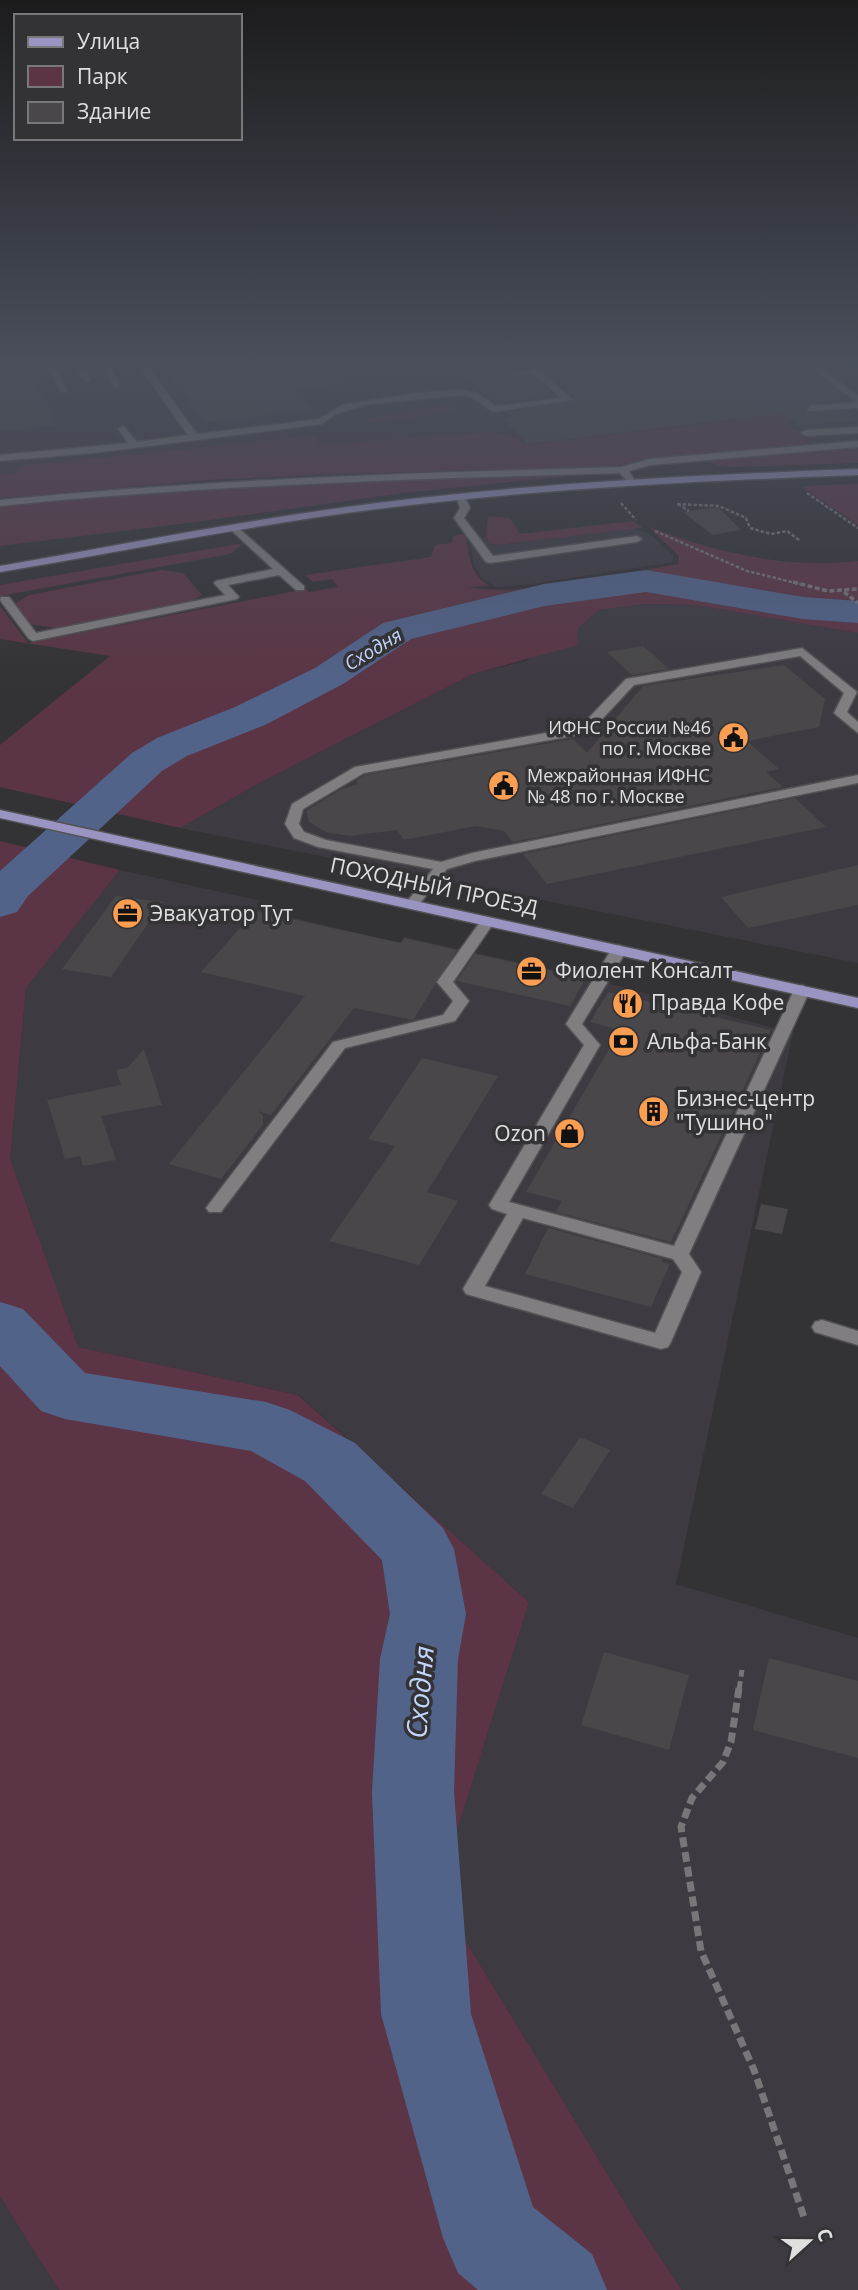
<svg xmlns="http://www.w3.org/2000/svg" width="858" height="2290" viewBox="0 0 858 2290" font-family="'Open Sans',sans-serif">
<rect width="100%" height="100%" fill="#333235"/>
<g fill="#3e3a42">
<polygon points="0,366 836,366 858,384 858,446 811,448 783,415 734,415 741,420 527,445 516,438 490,432 319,445 317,436 0,475"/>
<polygon points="632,529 649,533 673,556 673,562 531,584 496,587 484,580 474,566 470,539 486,537 489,543 496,545"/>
<polygon points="646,604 696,605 858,633 858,963 180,828 263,781 473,674 526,661 599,610"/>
<polygon points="120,870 262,901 256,909 400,943 404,937 589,978 793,1033 676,1584 858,1638 858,2290 682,2290 636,2221 437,1894 529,1602 299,1395 78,1347 10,1159 26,988"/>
<polygon points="0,2197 59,2290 0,2290"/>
</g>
<g fill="#5b3545">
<polygon points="450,405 459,410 369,423 361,419"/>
<polygon points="801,412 783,416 811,448 858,446 858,463 733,467 719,466 705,460 748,449 602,467 337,474 208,480 0,498 0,475 17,473 18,466 317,436 319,445 490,432 516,438 527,445 740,420 734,414"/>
<polygon points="598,473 403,493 196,522 0,546 0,506 329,480"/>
<polygon points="858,484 858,525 802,487 803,486"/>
<polygon points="488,516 510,518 520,534 633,521 643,528 496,545 489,543 486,537"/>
<path d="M 649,527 C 719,553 784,569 858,561 L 858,633 L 696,605 L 646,604 L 599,610 L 578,628 L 577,645 L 473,674 L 263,781 L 180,828 L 0,787 L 0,745 L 110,656 L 0,639 L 0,606 L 28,643 L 306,589 L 309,592 L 338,587 L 332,579 L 313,582 L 305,575 L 431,557 L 435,545 L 452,543 L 453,536 L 466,533 C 469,554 469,575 490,586 L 468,587 C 529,598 616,575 678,564 L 679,556 Z"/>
<polygon points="244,543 230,554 0,596 0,585"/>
<polygon points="161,570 183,573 202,595 192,601 56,628 28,624 13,605 29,595"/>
<polygon points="0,841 120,870 26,988 10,1159 78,1347 298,1395 529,1602 437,1894 636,2221 682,2290 59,2290 0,2197"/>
</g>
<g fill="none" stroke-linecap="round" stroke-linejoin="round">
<g fill="#52638a" fill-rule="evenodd">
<polygon points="646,570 803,597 858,601 858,623 803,619 646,592 544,606 411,639 343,684 265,725 187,756 162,771 28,896 17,912 0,917 0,871 132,753 157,738 235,707 315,668 383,623 544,584"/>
<polygon points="0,1302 23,1309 85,1373 266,1402 290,1410 355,1443 443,1528 454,1549 466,1614 458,1659 454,1792 471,2014 533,2207 592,2254 607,2290 478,2290 458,2273 443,2238 381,2014 372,1792 380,1659 390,1614 382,1560 305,1481 251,1451 65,1419 41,1411 0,1366"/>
</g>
</g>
<g fill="#494749">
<polygon points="161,366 342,366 343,383 293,389 313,410 206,422"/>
<polygon points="452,366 531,366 505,374 513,380 531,376 556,396 496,403"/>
<polygon points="549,366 805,366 849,399 810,403 805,413 846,411 858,420 798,426 783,413 527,444 503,419 513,418 507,413 576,400 546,373"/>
<polygon points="31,376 58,425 0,431 0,379"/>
<polygon points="718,507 741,530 713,535 683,512"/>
<polygon points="643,646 669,669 632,675 607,652"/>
<polygon points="784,665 825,699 819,727 747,741 779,769 766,772 783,787 513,842 504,831 476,826 404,840 397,830 349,836 326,832 309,822 306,811 340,790 358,784 356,781 365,775 573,739 587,753 643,686"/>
<polygon points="795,798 826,827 547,884 523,854"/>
<polygon points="858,865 858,905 748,928 721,897"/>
<polygon points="116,896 163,902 111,977 62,969"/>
<polygon points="255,911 401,943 404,938 457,950 413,1020 354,1008 271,1115 258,1111 263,1116 263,1125 221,1179 169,1164 305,996 201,972"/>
<polygon points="475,954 586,978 570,1006 457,981"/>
<polygon points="608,992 771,1030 671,1242 556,1212 562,1201 526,1192 620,1030 590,1022"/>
<polygon points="144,1049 162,1105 101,1116 116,1160 83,1166 80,1156 65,1159 47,1100 121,1085 116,1070 127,1068"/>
<polygon points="422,1058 498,1076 427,1192 458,1201 419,1265 329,1241 395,1146 368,1139"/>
<polygon points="761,1204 788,1209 782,1234 755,1229"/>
<polygon points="548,1228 663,1259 662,1262 670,1264 651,1307 525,1274"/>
<polygon points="580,1437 610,1450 573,1508 541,1494"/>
<polygon points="604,1652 689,1675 669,1750 581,1725"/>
<polygon points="769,1658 858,1681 858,1758 753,1730"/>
</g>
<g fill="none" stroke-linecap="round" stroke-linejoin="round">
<defs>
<g id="minor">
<polygon points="47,366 55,366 67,392 61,392"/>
<polygon points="76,366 85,366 91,381 85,381"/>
<polygon points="101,366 110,366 120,387 114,387"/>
<polygon points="139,366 148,366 197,434 319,419 342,405 408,394 461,389 477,393 495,406 562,398 532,373 512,377 508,374 546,366 546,370 540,371 573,400 493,412 471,397 461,395 364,405 334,415 322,424 94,453 0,461 0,455 128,443 118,429 123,426 137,442 188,435"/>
<polygon points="808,366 818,366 858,396 858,408 807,411 810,406 857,402"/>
<polygon points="858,427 858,433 806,436 801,433 806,430"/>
<path d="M 858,441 L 858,447 L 650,465 L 629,471 L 636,483 L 631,486 L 620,473 C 413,479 206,485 0,506 L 0,500 C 207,479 414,473 622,467 L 649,459 Z"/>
<polygon points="456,495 465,497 470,508 464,518 493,556 637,536 642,539 637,542 490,563 486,562 454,518 460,508"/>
<polygon points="235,525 304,586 304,590 296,590 279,575 228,585 239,597 237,599 33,641 29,639 0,600 1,597 9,597 36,633 225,595 214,583 216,581 273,569 231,530 230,528"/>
<polygon points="802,648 857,692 847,712 858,722 858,733 834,713 844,693 800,656 634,685 589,733 364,773 303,809 299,824 304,832 326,840 441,862 472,853 858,775 858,783 475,861 447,869 417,907 412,908 405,904 433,869 318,847 294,838 285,824 292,804 355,767 580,727 626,679"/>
<polygon points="488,917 495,921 453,982 469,1001 455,1021 345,1048 221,1212 209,1212 206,1208 209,1204 333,1042 443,1015 453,1001 437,982 483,918"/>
<path d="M 619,945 L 627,950 L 582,1024 L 600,1045 L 509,1202 L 674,1246 L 794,990 L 802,985 L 810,990 L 689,1254 L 701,1272 L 671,1342 L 668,1347 L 661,1349 L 466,1294 L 463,1289 L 507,1214 L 492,1209 L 489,1205 L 584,1045 L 566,1024 L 611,950 ZM 523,1218 L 673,1259 L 682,1272 L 655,1333 L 485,1286 Z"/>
<polygon points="822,1320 858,1331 858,1345 815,1332 812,1327 815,1322"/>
</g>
<g id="major">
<path d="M 858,469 L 858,475 C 697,481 536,489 377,509 C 250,525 125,551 0,572 L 0,566 C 125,544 250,519 377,503 C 536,483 697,475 858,469 Z"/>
<polygon points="0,810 858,998 858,1008 0,818"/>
</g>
</defs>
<use href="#minor" stroke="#525153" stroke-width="3"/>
<use href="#major" stroke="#525153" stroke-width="3"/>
<g stroke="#777679" stroke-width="2.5" stroke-dasharray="3.5 2" stroke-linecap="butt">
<polyline points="807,493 858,528"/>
<polyline points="621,503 636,520"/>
<polyline points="677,504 719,506 746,518 750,528 771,534 787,531 799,540"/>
<polyline points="678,504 689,511"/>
<polyline points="655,531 747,571 800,584"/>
</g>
<g stroke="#777679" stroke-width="3.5" stroke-dasharray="5 2.5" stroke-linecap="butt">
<polyline points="793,582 828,591 858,589"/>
<polyline points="844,592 858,603"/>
</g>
<polyline stroke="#777679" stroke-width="5" stroke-dasharray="9 4.5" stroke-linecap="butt" points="739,1690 742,1670"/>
<polyline stroke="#777679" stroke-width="7" stroke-dasharray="10 5" stroke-linecap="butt" points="739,1688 731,1742 723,1762 692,1798 681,1827 701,1951 754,2070 805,2220"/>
<use href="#minor" fill="#807e81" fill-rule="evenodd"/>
<use href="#major" fill="#9994c2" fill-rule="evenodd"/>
</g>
<linearGradient id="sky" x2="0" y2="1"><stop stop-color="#1c1c1d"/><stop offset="0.53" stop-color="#4a4f5c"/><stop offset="1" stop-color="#4a4f5c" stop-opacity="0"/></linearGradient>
<rect width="858" height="687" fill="url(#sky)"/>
<defs>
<symbol id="civic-disc" viewBox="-11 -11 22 22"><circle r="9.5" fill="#fc9e52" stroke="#333235"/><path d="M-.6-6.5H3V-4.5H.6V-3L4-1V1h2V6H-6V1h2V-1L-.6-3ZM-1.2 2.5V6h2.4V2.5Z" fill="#111"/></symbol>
<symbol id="office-disc" viewBox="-11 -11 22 22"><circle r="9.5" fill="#fc9e52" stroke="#333235"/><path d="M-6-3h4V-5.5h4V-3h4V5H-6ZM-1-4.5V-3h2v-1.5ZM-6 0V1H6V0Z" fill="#111"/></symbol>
<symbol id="restaurant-disc" viewBox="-11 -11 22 22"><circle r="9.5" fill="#fc9e52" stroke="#333235"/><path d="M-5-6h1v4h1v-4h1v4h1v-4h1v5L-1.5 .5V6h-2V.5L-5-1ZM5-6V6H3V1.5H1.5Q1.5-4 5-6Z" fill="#111"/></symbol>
<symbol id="bank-disc" viewBox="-11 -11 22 22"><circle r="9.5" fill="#fc9e52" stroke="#333235"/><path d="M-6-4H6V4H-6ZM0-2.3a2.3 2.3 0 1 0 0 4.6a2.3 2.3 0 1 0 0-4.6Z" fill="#111"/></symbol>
<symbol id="building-disc" viewBox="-11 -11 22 22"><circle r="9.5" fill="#fc9e52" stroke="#333235"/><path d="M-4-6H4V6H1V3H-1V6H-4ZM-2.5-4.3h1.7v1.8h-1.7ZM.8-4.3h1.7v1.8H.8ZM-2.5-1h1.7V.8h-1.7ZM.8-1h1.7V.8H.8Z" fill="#111"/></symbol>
<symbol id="shop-disc" viewBox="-11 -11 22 22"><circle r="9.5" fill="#fc9e52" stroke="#333235"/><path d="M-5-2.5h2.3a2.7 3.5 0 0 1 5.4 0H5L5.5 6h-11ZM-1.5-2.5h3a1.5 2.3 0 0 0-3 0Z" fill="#111"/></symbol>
</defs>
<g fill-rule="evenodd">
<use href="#civic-disc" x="716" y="720" width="35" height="35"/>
<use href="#civic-disc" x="486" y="768" width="35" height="35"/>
<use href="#office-disc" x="110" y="896" width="35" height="35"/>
<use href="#office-disc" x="514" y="954" width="35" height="35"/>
<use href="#restaurant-disc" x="610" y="986" width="35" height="35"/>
<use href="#bank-disc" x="606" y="1024" width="35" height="35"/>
<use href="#building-disc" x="636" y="1094" width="35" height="35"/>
<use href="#shop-disc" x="552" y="1116" width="35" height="35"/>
</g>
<g text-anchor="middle" stroke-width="7" stroke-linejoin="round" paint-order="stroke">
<g font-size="18" fill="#e0dfe0" stroke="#333235" text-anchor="end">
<text x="711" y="734">ИФНС России №46<tspan x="711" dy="21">по г. Москве</tspan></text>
<text x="527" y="782" text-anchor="start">Межрайонная ИФНС<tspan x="527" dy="21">№ 48 по г. Москве</tspan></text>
</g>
<g font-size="19" font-style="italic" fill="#c2d4fb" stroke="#333235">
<text transform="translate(373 649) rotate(-31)" y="7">Сходня</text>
</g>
<g font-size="21" fill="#e0dfe0" stroke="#333235">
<text transform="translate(434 887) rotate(12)" y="7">ПОХОДНЫЙ ПРОЕЗД</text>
</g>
<g font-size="21" fill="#e0dfe0" stroke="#333235" text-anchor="start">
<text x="150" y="921">Эвакуатор Тут</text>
<text x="555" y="978">Фиолент Консалт</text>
<text x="651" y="1010">Правда Кофе</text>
<text x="647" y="1049">Альфа-Банк</text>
<text x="676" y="1106">Бизнес-центр<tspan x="676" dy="24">"Тушино"</tspan></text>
<text x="546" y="1141" text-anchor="end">Ozon</text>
</g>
<g font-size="28" font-style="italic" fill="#c2d4fb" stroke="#333235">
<text transform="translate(420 1692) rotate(-85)" y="10">Сходня</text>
</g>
</g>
<rect x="14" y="14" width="228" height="126" fill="#333235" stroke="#787779" stroke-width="2"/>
<rect x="28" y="37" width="35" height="10" fill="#9994c2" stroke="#787779" stroke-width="2"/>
<text x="77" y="49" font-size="21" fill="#e0dfe0">Улица</text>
<rect x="28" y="66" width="35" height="21" fill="#5b3545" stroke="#787779" stroke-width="2"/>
<text x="77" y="84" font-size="21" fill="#e0dfe0">Парк</text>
<rect x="28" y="102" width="35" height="21" fill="#494749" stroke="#787779" stroke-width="2"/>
<text x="77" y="119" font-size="21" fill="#e0dfe0">Здание</text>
<g transform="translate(809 2241) rotate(69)" stroke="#333235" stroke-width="5" paint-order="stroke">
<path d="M0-5L12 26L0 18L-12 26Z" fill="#e0dfe0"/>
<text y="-10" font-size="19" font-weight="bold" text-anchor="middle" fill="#e0dfe0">С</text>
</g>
</svg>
